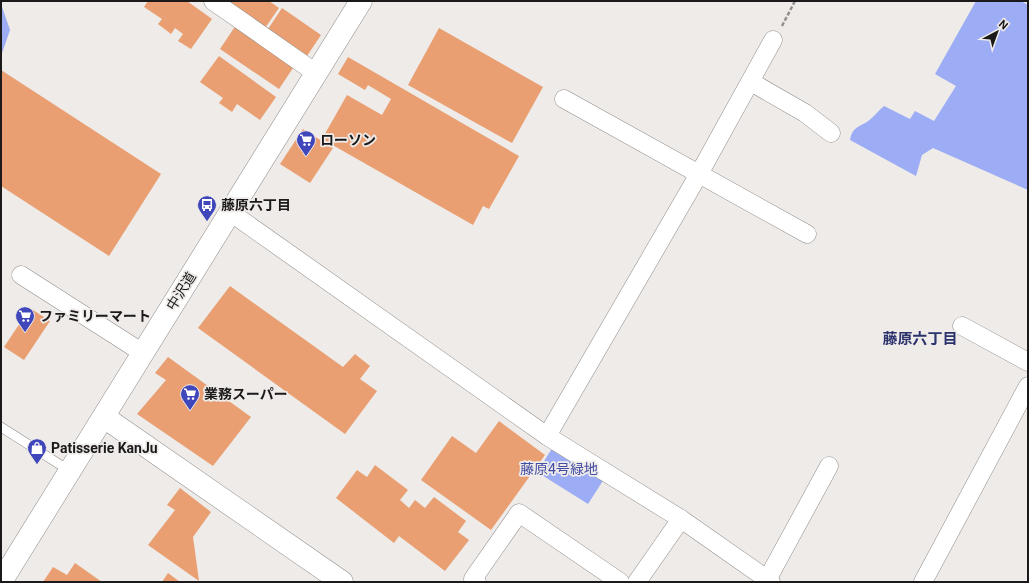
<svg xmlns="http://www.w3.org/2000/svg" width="1029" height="583" viewBox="0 0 1029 583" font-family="Roboto,'Noto Sans JP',sans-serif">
<rect width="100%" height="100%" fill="#eeebe9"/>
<g fill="#9cacf5">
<path d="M 976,1 L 1021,1 L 1028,5 L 1028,190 L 933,148 L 922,155 L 916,176 L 850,140 C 852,128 858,127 867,122 C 873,118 878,111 884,106 L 910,119 L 915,111 L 934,121 L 956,86 L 935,74 Z"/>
<polygon points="1,4 10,30 1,56"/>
<polygon points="553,447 604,479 588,504 537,472"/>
</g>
<g fill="#e99f71">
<polygon points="148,1 187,1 212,19 191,49 178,41 183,34 175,28 171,34 158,24 162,19 144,7"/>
<polygon points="226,1 269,1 279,8 265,28"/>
<polygon points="282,8 321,35 307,56 268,29"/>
<polygon points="236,25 295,65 279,89 220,49"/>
<polygon points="439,28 543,87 512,143 408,85"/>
<polygon points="219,56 276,97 260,120 237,104 232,112 219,103 223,98 200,82"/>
<polygon points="348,57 519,156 489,209 483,206 473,225 322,139 347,95 382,115 391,99 368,85 365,90 338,74"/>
<polygon points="1,70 161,174 109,256 1,186"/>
<polygon points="303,129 333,148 310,183 280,164"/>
<polygon points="230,286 343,367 355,354 370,366 360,379 377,391 345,434 198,328"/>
<polygon points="30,308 50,321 24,360 4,347"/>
<polygon points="168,357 251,417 213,466 137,414 166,380 155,373"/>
<polygon points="499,421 545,455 491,530 421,480 452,436 476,453"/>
<polygon points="375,465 408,490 400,500 409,508 415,500 425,508 434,497 466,521 458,532 469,540 445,571 399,536 394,543 336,498 357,470 367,477"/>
<polygon points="180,488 211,512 193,537 199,581 148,545 175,510 167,505"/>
<polygon points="75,563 102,582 43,582 53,567 67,575"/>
<polygon points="168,573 180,582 162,582"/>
</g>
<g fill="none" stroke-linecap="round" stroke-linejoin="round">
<defs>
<polyline id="service" points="1,427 70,471"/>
<g id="minor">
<polyline points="213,1 316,73"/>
<polyline points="751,82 805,113 831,133"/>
<polyline points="564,99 807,234"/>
<polyline points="230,212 547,436 681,519 771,582"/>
<polyline points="21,275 143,353"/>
<polyline points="962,326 1028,362"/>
<polyline points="547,436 699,174 773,40"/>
<polyline points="767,580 829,466"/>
<polyline points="477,582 473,579 519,513 620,582"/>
<polyline points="637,582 681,519"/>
<polyline points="923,582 1028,386"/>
</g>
<g id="tertiary">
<polyline points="104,417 342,582"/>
<polyline points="1,582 361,1"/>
</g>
</defs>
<use href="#service" stroke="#908d8b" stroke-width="10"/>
<use href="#minor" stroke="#908d8b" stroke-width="19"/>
<use href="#tertiary" stroke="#908d8b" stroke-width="23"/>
<polyline stroke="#93918f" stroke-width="2.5" stroke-dasharray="4 2" stroke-linecap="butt" points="782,26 795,1"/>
<use href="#service" stroke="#fff" stroke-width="9"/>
<use href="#minor" stroke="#fff" stroke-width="18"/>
<use href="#tertiary" stroke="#fff" stroke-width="22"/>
</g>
<defs>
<symbol id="supermarket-pin" viewBox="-11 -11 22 30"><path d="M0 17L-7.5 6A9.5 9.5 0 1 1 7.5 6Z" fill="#4047bb" stroke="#eeebe9"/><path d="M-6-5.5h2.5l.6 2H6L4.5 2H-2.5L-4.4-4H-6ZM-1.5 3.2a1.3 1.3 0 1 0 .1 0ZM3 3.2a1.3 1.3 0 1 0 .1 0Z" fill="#fff"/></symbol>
<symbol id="bus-pin" viewBox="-11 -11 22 30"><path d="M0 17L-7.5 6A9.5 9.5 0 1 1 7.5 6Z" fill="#4047bb" stroke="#eeebe9"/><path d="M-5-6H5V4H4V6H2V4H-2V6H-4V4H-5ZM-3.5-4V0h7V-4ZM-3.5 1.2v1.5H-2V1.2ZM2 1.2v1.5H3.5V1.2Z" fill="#fff"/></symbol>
<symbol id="shop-pin" viewBox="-11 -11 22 30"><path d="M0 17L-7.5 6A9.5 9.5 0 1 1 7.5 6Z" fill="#4047bb" stroke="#eeebe9"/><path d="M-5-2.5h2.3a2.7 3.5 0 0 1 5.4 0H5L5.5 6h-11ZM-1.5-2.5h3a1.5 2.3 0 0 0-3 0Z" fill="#fff"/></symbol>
</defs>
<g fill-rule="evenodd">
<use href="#supermarket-pin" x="295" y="129" width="22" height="30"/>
<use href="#bus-pin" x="196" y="194" width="22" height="30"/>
<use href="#supermarket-pin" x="14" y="305" width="22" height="30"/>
<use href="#supermarket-pin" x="179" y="383" width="22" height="30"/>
<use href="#shop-pin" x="26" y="437" width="22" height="30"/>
</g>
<g text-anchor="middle" stroke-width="3.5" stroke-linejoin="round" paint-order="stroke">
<g font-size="14" font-weight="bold" fill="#1b1919" stroke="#eeebe9" text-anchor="start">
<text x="320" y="145">ローソン</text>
<text x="221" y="210">藤原六丁目</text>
<text x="39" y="321">ファミリーマート</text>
<text x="204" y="399">業務スーパー</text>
<text x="51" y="453">Patisserie KanJu</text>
</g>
<g font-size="14" fill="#1b1919" stroke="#eeebe9">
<text transform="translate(181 291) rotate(-58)" y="5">中沢道</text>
</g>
<g font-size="14" fill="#434da3" stroke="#eeebe9">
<text x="559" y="474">藤原4号緑地</text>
</g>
<g font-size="15" font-weight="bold" fill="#2b326c" stroke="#eeebe9">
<text x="920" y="344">藤原六丁目</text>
</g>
</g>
<rect width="1029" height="583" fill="none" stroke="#1b1919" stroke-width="4"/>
<g transform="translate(997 32) rotate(41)" stroke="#eeebe9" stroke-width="3" paint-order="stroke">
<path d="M0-3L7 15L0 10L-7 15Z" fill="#1b1919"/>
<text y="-6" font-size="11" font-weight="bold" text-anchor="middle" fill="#1b1919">N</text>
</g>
</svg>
